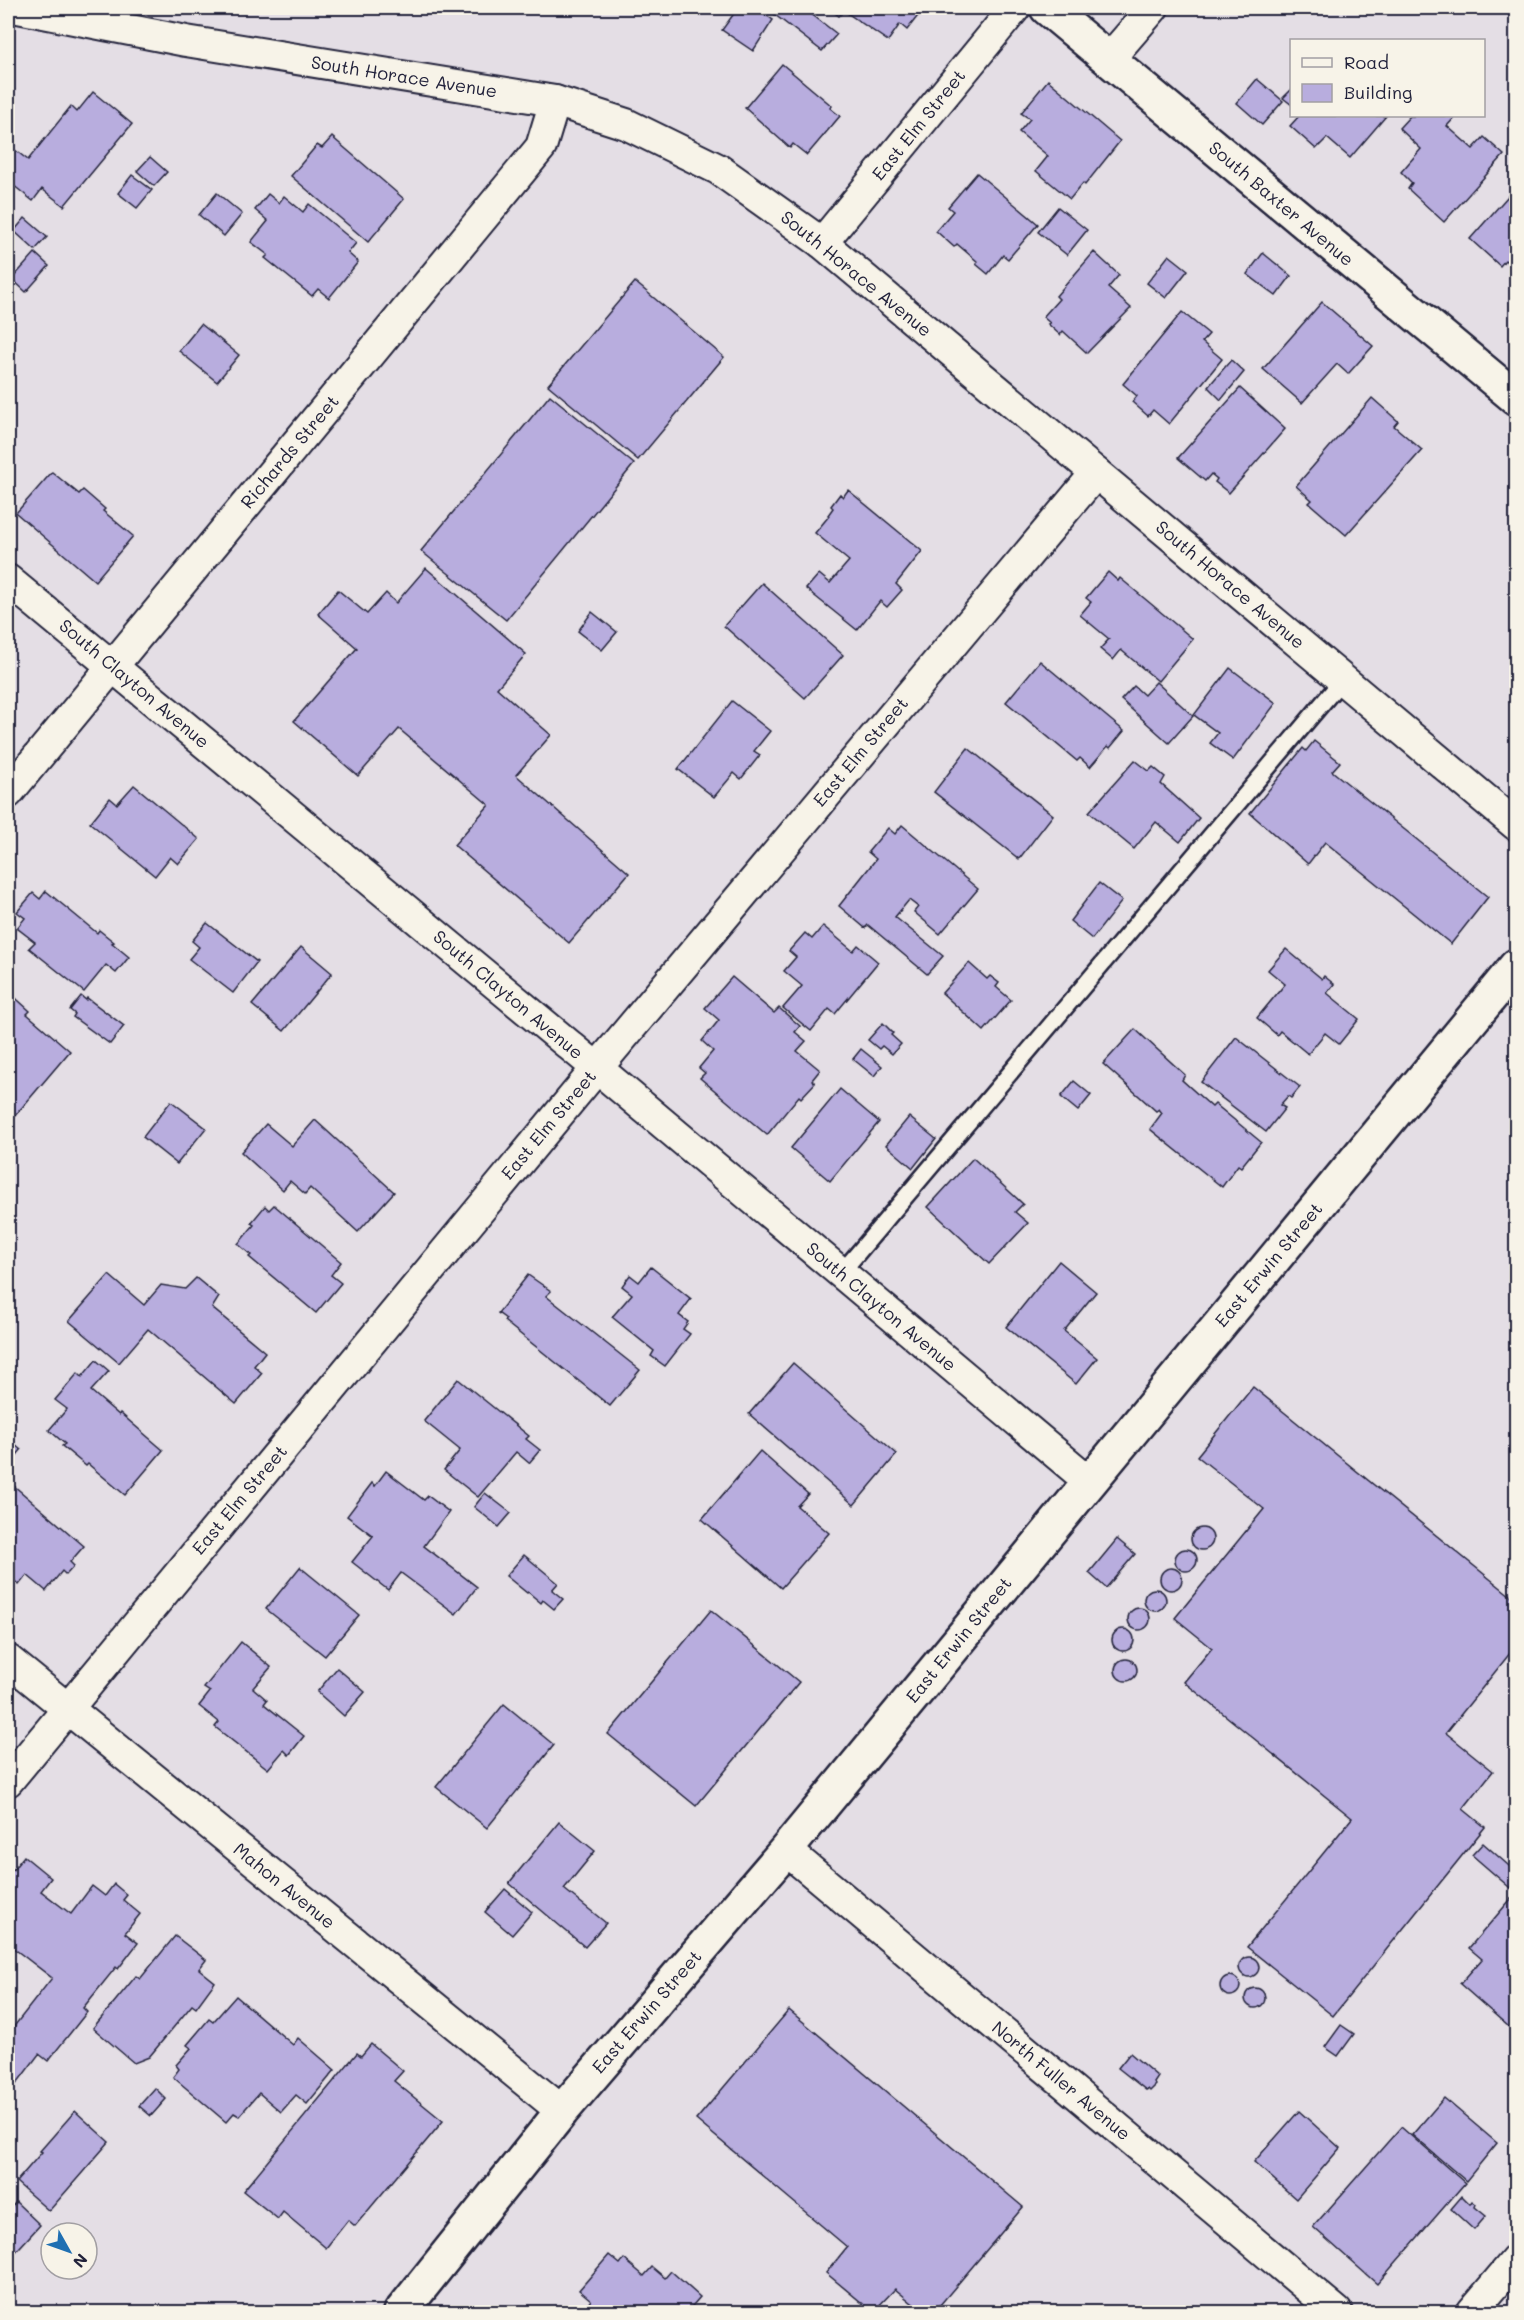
<svg xmlns="http://www.w3.org/2000/svg" width="1524" height="2320" viewBox="0 0 1524 2320" font-family="Mali,sans-serif">
<rect width="100%" height="100%" fill="#e4dee5"/>
<filter id="ink" filterUnits="userSpaceOnUse"><feTurbulence type="fractalNoise" baseFrequency=".0167" numOctaves="2"/><feDisplacementMap in="SourceGraphic" scale="12" xChannelSelector="R" yChannelSelector="G"/><feConvolveMatrix kernelMatrix="1 2 1 2 8 2 1 2 1" color-interpolation-filters="sRGB"/></filter>
<g filter="url(#ink)">
<g fill="#b8adde" stroke="#22223b" stroke-width="1.5">
<polygon points="738,8 756,8 773,20 753,51 722,30"/>
<polygon points="766,8 799,8 805,12 806,10 837,34 822,51"/>
<polygon points="828,8 924,8 907,30 900,24 888,41 844,11 839,16"/>
<polygon points="782,64 832,106 830,108 840,116 807,155 793,144 790,148 745,108"/>
<polygon points="1257,79 1283,101 1262,125 1237,103"/>
<polygon points="1048,80 1120,141 1085,185 1083,183 1070,199 1036,171 1048,156 1019,132 1030,119 1021,113"/>
<polygon points="1292,89 1292,105 1283,98"/>
<polygon points="93,92 132,124 64,206 42,189 33,201 8,181 8,159 15,150 28,160 71,106 77,112"/>
<polygon points="1299,116 1386,116 1350,158 1327,138 1316,149 1290,126"/>
<polygon points="1410,116 1456,116 1447,126 1473,149 1484,137 1504,155 1444,222 1408,189 1412,183 1401,172 1421,149 1399,128"/>
<polygon points="332,137 404,199 368,242 291,176 317,145 322,148"/>
<polygon points="150,157 167,172 154,186 137,171"/>
<polygon points="977,173 1038,224 1008,259 1003,255 988,274 976,264 978,262 957,244 954,247 936,231 953,211 948,207"/>
<polygon points="132,175 152,190 137,208 118,193"/>
<polygon points="1516,187 1516,270 1505,260 1500,266 1470,239"/>
<polygon points="217,193 242,214 224,236 199,215"/>
<polygon points="268,194 279,203 284,196 303,212 309,204 356,243 348,253 358,262 329,298 318,289 312,296 265,258 268,255 251,242 268,221 255,210"/>
<polygon points="1058,207 1087,230 1067,255 1038,232"/>
<polygon points="25,218 47,237 35,250 14,231"/>
<polygon points="1094,252 1119,275 1108,288 1131,308 1087,353 1063,331 1060,335 1048,324 1050,323 1043,317 1059,299 1056,296"/>
<polygon points="35,253 49,266 26,292 12,279"/>
<polygon points="1263,253 1291,276 1276,296 1247,274"/>
<polygon points="1169,255 1188,270 1166,298 1147,283"/>
<polygon points="635,282 724,357 638,460 548,385"/>
<polygon points="1322,302 1373,346 1348,374 1337,364 1302,403 1263,369"/>
<polygon points="1182,312 1209,334 1202,342 1222,359 1169,424 1153,410 1148,416 1132,402 1137,396 1123,384"/>
<polygon points="201,324 239,355 217,382 179,351"/>
<polygon points="1231,360 1244,372 1221,400 1208,387"/>
<polygon points="1240,388 1285,429 1229,493 1215,482 1217,479 1211,474 1205,481 1178,458"/>
<polygon points="550,395 634,464 506,620 421,551"/>
<polygon points="1372,398 1398,421 1394,426 1422,450 1346,535 1309,503 1312,500 1296,486"/>
<polygon points="52,472 79,494 83,490 105,509 103,511 133,536 95,581 16,513"/>
<polygon points="848,490 922,551 896,584 902,590 887,607 880,601 857,630 806,589 819,574 830,583 849,561 815,533 829,516 828,515 833,508 831,506 840,494 843,497"/>
<polygon points="426,568 526,654 497,688 551,735 516,775 629,873 569,943 454,845 489,805 399,729 358,776 294,721 357,648 318,614 338,590 367,614 386,593 396,603"/>
<polygon points="1108,572 1118,581 1120,578 1193,639 1158,681 1121,650 1113,660 1100,649 1109,639 1080,615 1091,602 1086,598"/>
<polygon points="762,583 843,655 805,698 724,626"/>
<polygon points="592,612 617,632 602,650 578,631"/>
<polygon points="1040,661 1124,731 1110,748 1108,746 1090,767 1080,758 1077,761 1006,702"/>
<polygon points="1230,668 1276,703 1233,760 1210,743 1218,733 1194,715"/>
<polygon points="1156,682 1193,716 1169,743 1121,700 1134,686 1144,695"/>
<polygon points="732,701 770,731 754,751 760,755 741,779 734,773 714,797 678,769"/>
<polygon points="1314,741 1340,762 1332,771 1488,897 1451,944 1325,842 1308,864 1250,813 1303,748 1306,751"/>
<polygon points="968,748 1053,815 1019,859 934,792"/>
<polygon points="1135,760 1149,771 1153,767 1165,777 1161,784 1199,818 1180,842 1156,822 1134,849 1089,812"/>
<polygon points="134,785 199,839 178,864 170,857 155,876 90,823 110,798 117,804"/>
<polygon points="902,825 978,889 940,934 914,912 918,907 909,900 895,917 943,956 927,974 868,925 865,928 839,906 876,859 868,852 888,828 895,834"/>
<polygon points="1099,883 1122,901 1092,939 1070,921"/>
<polygon points="46,891 97,933 99,930 114,942 112,943 129,957 116,973 106,965 84,992 29,948 35,942 17,928 25,918 17,912 33,893 40,899"/>
<polygon points="207,923 257,962 233,993 189,959 199,947 192,941"/>
<polygon points="823,926 853,951 858,945 878,962 835,1014 829,1009 811,1031 783,1008 802,986 784,971 796,957 789,951 805,933 812,939"/>
<polygon points="301,947 332,973 284,1031 252,1005"/>
<polygon points="1286,949 1322,979 1324,976 1334,984 1327,993 1359,1019 1339,1044 1325,1033 1308,1054 1280,1031 1277,1035 1257,1018 1285,984 1268,970"/>
<polygon points="969,963 987,979 990,976 999,983 996,987 1011,1000 984,1031 942,993"/>
<polygon points="732,977 774,1013 779,1008 800,1026 795,1032 806,1041 797,1051 820,1070 812,1080 815,1083 801,1098 799,1096 767,1135 700,1078 705,1073 699,1068 713,1051 702,1041 719,1020 705,1008"/>
<polygon points="8,991 30,1011 27,1014 70,1051 8,1124"/>
<polygon points="81,996 86,1000 87,998 124,1026 110,1044 73,1017 75,1014 70,1010"/>
<polygon points="883,1023 893,1033 891,1035 901,1044 892,1054 882,1046 879,1049 868,1040"/>
<polygon points="1135,1029 1185,1075 1182,1080 1212,1107 1215,1104 1261,1142 1241,1167 1238,1165 1222,1187 1150,1129 1162,1113 1159,1109 1156,1111 1103,1064"/>
<polygon points="1236,1037 1300,1087 1291,1098 1288,1096 1280,1105 1285,1108 1266,1132 1201,1082"/>
<polygon points="861,1049 882,1066 874,1076 853,1059"/>
<polygon points="1074,1081 1091,1095 1078,1111 1061,1097"/>
<polygon points="840,1089 879,1122 830,1181 791,1148"/>
<polygon points="171,1101 206,1128 177,1164 143,1137"/>
<polygon points="909,1117 936,1139 913,1168 886,1145"/>
<polygon points="315,1120 394,1192 358,1232 310,1188 305,1194 290,1181 283,1190 241,1152 266,1124 292,1146"/>
<polygon points="973,1158 1023,1204 1015,1212 1028,1223 989,1264 928,1207"/>
<polygon points="274,1205 341,1262 331,1275 341,1283 316,1313 249,1257 251,1255 238,1244 254,1225 251,1223 265,1206 269,1210"/>
<polygon points="1059,1261 1096,1292 1064,1331 1097,1358 1076,1384 1006,1327"/>
<polygon points="651,1267 691,1299 679,1315 688,1322 683,1329 690,1334 665,1366 651,1356 654,1351 612,1317 632,1294 622,1286 630,1275 639,1282"/>
<polygon points="109,1275 144,1305 161,1285 185,1289 196,1278 219,1297 212,1308 265,1352 254,1366 262,1373 236,1404 148,1329 119,1363 69,1321"/>
<polygon points="528,1275 551,1291 546,1296 640,1370 610,1406 504,1321 506,1319 498,1313"/>
<polygon points="96,1360 109,1371 91,1391 119,1415 120,1413 163,1450 125,1495 88,1464 86,1466 62,1446 65,1444 49,1430 67,1409 55,1400 78,1373 82,1377"/>
<polygon points="793,1363 897,1454 854,1505 749,1414"/>
<polygon points="458,1379 529,1436 526,1439 540,1450 529,1463 516,1452 478,1497 444,1470 460,1450 424,1421"/>
<polygon points="1253,1387 1516,1600 1516,1656 1511,1652 1446,1733 1493,1771 1463,1809 1485,1827 1333,2016 1247,1947 1352,1818 1184,1682 1212,1648 1175,1618 1264,1509 1197,1456"/>
<polygon points="8,1439 21,1450 8,1466"/>
<polygon points="760,1451 808,1494 797,1506 829,1533 781,1588 702,1519"/>
<polygon points="386,1471 424,1500 428,1496 449,1512 424,1546 477,1587 456,1614 401,1573 388,1590 352,1562 373,1536 347,1516 372,1483 375,1486"/>
<polygon points="13,1485 84,1546 70,1562 74,1566 66,1575 62,1571 46,1591 27,1575 19,1585 8,1575 8,1486 10,1488"/>
<polygon points="485,1493 511,1513 499,1527 474,1507"/>
<circle cx="1202" cy="1539" r="11"/>
<polygon points="1117,1539 1135,1554 1106,1588 1089,1573"/>
<circle cx="1186" cy="1560" r="11"/>
<polygon points="524,1555 558,1583 552,1590 563,1599 554,1609 543,1600 541,1603 528,1592 527,1593 506,1576"/>
<polygon points="300,1567 359,1615 325,1656 266,1609"/>
<circle cx="1171" cy="1579" r="11"/>
<circle cx="1155" cy="1600" r="11"/>
<circle cx="1139" cy="1619" r="11"/>
<polygon points="711,1610 799,1682 696,1806 608,1734"/>
<circle cx="1123" cy="1640" r="11"/>
<polygon points="241,1642 271,1667 253,1688 267,1700 264,1704 304,1736 289,1755 284,1750 268,1769 215,1727 219,1722 199,1706 210,1692 204,1688"/>
<circle cx="1126" cy="1670" r="11"/>
<polygon points="337,1668 365,1692 344,1716 317,1692"/>
<polygon points="504,1704 554,1745 487,1828 436,1787"/>
<polygon points="559,1822 595,1851 564,1889 606,1923 585,1947 509,1883"/>
<polygon points="1483,1843 1516,1872 1516,2033 1460,1984 1482,1959 1469,1948 1516,1893 1472,1855"/>
<polygon points="24,1856 51,1878 41,1891 71,1914 92,1886 105,1896 114,1884 127,1895 123,1900 140,1914 125,1933 138,1943 118,1969 116,1967 83,2008 87,2012 48,2061 39,2054 8,2095 8,2034 52,1978 8,1944 8,1876"/>
<polygon points="505,1889 532,1912 512,1935 485,1912"/>
<polygon points="175,1936 206,1960 199,1969 215,1982 196,2008 192,2005 149,2057 134,2063 93,2028 136,1976 140,1979"/>
<circle cx="1249" cy="1967" r="10"/>
<circle cx="1230" cy="1986" r="10"/>
<circle cx="1255" cy="1998" r="10"/>
<polygon points="236,1996 293,2045 298,2038 335,2070 307,2104 296,2095 281,2112 259,2093 239,2116 234,2113 226,2122 173,2077 179,2069 176,2065 191,2048 187,2045 209,2019 213,2022"/>
<polygon points="789,2010 1023,2207 934,2312 923,2312 895,2289 873,2312 826,2273 847,2247 696,2120"/>
<polygon points="1341,2025 1354,2034 1338,2056 1325,2047"/>
<polygon points="371,2044 403,2071 394,2081 443,2121 355,2226 348,2220 326,2248 283,2212 278,2219 243,2191 357,2053 361,2056"/>
<polygon points="1130,2053 1158,2077 1154,2083 1156,2085 1150,2091 1148,2089 1146,2090 1118,2068"/>
<polygon points="155,2088 166,2099 151,2116 139,2106"/>
<polygon points="1444,2098 1497,2143 1466,2181 1412,2135"/>
<polygon points="75,2111 109,2142 49,2211 16,2182 42,2152 40,2151"/>
<polygon points="1299,2111 1340,2148 1296,2199 1254,2162"/>
<polygon points="1401,2127 1465,2183 1377,2284 1313,2227"/>
<polygon points="1462,2196 1470,2204 1472,2201 1476,2204 1475,2207 1486,2216 1474,2230 1451,2209"/>
<polygon points="16,2202 40,2225 9,2259 8,2211"/>
<polygon points="609,2255 620,2264 624,2259 644,2276 652,2267 665,2278 671,2271 700,2297 687,2312 599,2312 588,2304 591,2300 579,2290"/>
</g>
<g fill="none" stroke-linecap="round" stroke-linejoin="round">
<defs>
<polyline id="lane" points="841,1273 1343,679"/>
<g id="street">
<polyline points="18,8 186,41 555,101 626,124 718,169 822,243 1516,825"/>
<polyline points="1108,60 1153,8"/>
<polyline points="822,243 1015,8"/>
<polyline points="8,580 597,1068 1090,1482"/>
<polyline points="8,793 541,147 555,101"/>
<polyline points="8,1660 562,2111"/>
<polyline points="8,1781 597,1068 1096,473"/>
<polyline points="786,1850 1337,2312"/>
<polyline points="1472,2312 1516,2260"/>
</g>
<g id="secondary">
<polyline points="1047,8 1516,398"/>
<polyline points="401,2312 562,2111 786,1850 1516,966"/>
</g>
</defs>
<use href="#lane" stroke="#22223b" stroke-width="20"/>
<use href="#street" stroke="#22223b" stroke-width="34"/>
<use href="#secondary" stroke="#22223b" stroke-width="38"/>
<use href="#lane" stroke="#f7f3e8" stroke-width="15"/>
<use href="#street" stroke="#f7f3e8" stroke-width="30"/>
<use href="#secondary" stroke="#f7f3e8" stroke-width="33"/>
</g>
</g>
<g text-anchor="middle" stroke-width="4.5" stroke-linejoin="round" paint-order="stroke">
<g font-size="18" fill="#22223b" stroke="#f7f3e8">
<text transform="translate(404 77) rotate(9)" y="6">South Horace Avenue</text>
<text transform="translate(919 125) rotate(-51)" y="6">East Elm Street</text>
<text transform="translate(1281 204) rotate(40)" y="6">South Baxter Avenue</text>
<text transform="translate(856 274) rotate(39)" y="6">South Horace Avenue</text>
<text transform="translate(290 452) rotate(-50)" y="6">Richards Street</text>
<text transform="translate(1230 585) rotate(40)" y="6">South Horace Avenue</text>
<text transform="translate(134 684) rotate(40)" y="6">South Clayton Avenue</text>
<text transform="translate(861 752) rotate(-50)" y="6">East Elm Street</text>
<text transform="translate(508 995) rotate(40)" y="6">South Clayton Avenue</text>
<text transform="translate(549 1125) rotate(-50)" y="6">East Elm Street</text>
<text transform="translate(1269 1265) rotate(-50)" y="6">East Erwin Street</text>
<text transform="translate(881 1307) rotate(40)" y="6">South Clayton Avenue</text>
<text transform="translate(240 1500) rotate(-50)" y="6">East Elm Street</text>
<text transform="translate(959 1640) rotate(-51)" y="6">East Erwin Street</text>
<text transform="translate(284 1886) rotate(39)" y="6">Mahon Avenue</text>
<text transform="translate(647 2012) rotate(-49)" y="6">East Erwin Street</text>
<text transform="translate(1061 2081) rotate(40)" y="6">North Fuller Avenue</text>
</g>
</g>
<rect width="1524" height="2320" fill="none" stroke="#f7f3e8" stroke-width="30"/>
<rect x="15" y="15" width="1494" height="2290" fill="none" stroke="#22223b" stroke-width="2" filter="url(#ink)"/>
<rect x="1290" y="39" width="195" height="78" fill="#f7f3e8" stroke="#a29fa3" stroke-width="1.5"/>
<rect x="1302" y="58" width="30" height="9" fill="#f7f3e8" stroke="#a29fa3" stroke-width="1.5"/>
<text x="1344" y="69" font-size="18" fill="#22223b">Road</text>
<rect x="1302" y="84" width="30" height="18" fill="#b8adde" stroke="#a29fa3" stroke-width="1.5"/>
<text x="1344" y="99" font-size="18" fill="#22223b">Building</text>
<g transform="translate(69 2251) rotate(130)"><circle r="28" fill="#f7f3e8" stroke="#a29fa3" stroke-width="1.5"/>
<path d="M0-4.5L10 22L0 15L-10 22Z" fill="#1f6fb2"/>
<text y="-9" font-size="16" font-weight="bold" text-anchor="middle" fill="#22223b">N</text>
</g>
</svg>
